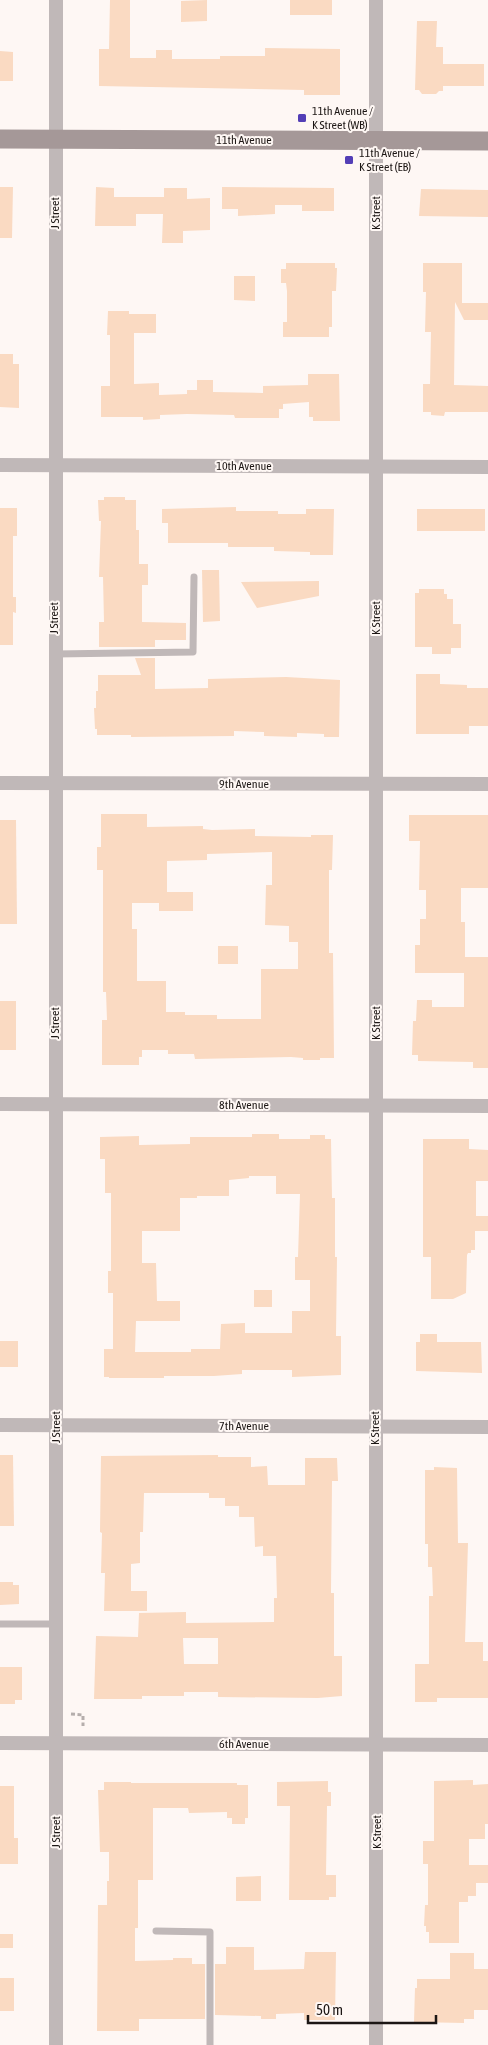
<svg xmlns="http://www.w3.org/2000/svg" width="488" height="2045" viewBox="0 0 488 2045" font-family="'Asap Condensed',sans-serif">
<rect width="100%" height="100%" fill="#fef7f4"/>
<g fill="#fadac2" fill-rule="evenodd">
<polygon points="110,0 130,0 130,58 156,58 156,50 172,50 172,59 220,59 220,56 265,56 265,48 340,49 340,95 304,95 304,90 99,86 99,49 109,49"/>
<polygon points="207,0 207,21 181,22 181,1"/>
<rect x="290" y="0" width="42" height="15"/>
<polygon points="417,21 437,21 436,47 443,47 443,64 484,64 484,86 443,86 443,91 439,91 436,94 422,94 419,90 415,90"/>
<polygon points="0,51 13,52 13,81 0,81"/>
<polygon points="0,187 13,187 12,238 0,238"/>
<polygon points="96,187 114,188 114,197 164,197 164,188 187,188 187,199 210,198 210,230 183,231 183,243 162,243 163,214 136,214 136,226 95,226"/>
<polygon points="222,187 334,188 334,211 302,211 302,205 275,205 275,214 238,216 238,209 222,209"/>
<polygon points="421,189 488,190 488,217 419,216"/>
<polygon points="286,263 335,263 335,268 337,268 336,291 332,291 332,327 329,327 329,337 283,337 283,322 287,322 287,291 286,283 281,283 281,269 286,269"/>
<polygon points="423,263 462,263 462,303 488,303 488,320 464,320 455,302 454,385 488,386 488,412 445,412 444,416 431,415 431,412 423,412 423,384 430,384 431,332 425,332 426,292 423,292"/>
<polygon points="234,276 255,276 255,301 234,300"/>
<polygon points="108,311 129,311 129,314 156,314 156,333 134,333 134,384 159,383 159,395 187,394 187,390 197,390 197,380 213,380 213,392 263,393 263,386 308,385 308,374 339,374 340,421 313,421 313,417 309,417 309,402 283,404 283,409 279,409 279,418 235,418 234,415 187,414 160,415 160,419 143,420 143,417 101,417 101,386 110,386 110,335 107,335"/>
<polygon points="0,354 13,354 13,364 19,364 19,408 0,407"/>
<polygon points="104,497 125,497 125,500 136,500 136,530 139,530 139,564 148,564 148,585 142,585 142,622 186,623 186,640 155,640 155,647 99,647 99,622 104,622 103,577 99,577 101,521 99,521 98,500 104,500"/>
<polygon points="236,507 236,511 278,511 278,514 306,514 306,509 334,509 333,555 310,555 310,552 274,551 274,547 228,547 228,543 168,543 168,523 162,523 162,509"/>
<polygon points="0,508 17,508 17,536 13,536 13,597 16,597 16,613 13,612 13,645 0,645"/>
<rect x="417" y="509" width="68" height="22"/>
<polygon points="202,570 219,570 220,621 203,622"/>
<polygon points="319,581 319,596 257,608 241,582"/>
<polygon points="419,589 444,589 444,594 447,594 447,599 453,599 453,624 461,624 461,648 451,648 451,654 432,654 432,647 415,647 415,593 419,593"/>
<polygon points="135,658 155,658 155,689 208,688 208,679 286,677 340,680 339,737 324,737 324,734 297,733 297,737 264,736 264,732 234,731 234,736 131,737 131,735 97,735 97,729 95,729 94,708 96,708 96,691 98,691 98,675 141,675"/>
<polygon points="416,674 440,674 440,684 467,685 467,688 488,688 488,726 469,726 469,734 416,734"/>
<path d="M 101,814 L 147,814 L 147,827 L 203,826 L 203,829 L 212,830 L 255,829 L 255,836 L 311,837 L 311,835 L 333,835 L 332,870 L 329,870 L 329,953 L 333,953 L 334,1058 L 320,1058 L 320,1060 L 303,1060 L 303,1058 L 291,1057 L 195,1059 L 194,1054 L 168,1054 L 168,1050 L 142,1050 L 142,1057 L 139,1057 L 139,1065 L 102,1065 L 102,1020 L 107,1020 L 106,992 L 103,992 L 103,870 L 97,870 L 97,847 L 101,847 ZM 272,852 L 272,885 L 266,885 L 265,925 L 289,926 L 289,942 L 298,942 L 298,969 L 261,969 L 261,1019 L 217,1019 L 217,1015 L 185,1015 L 185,1012 L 166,1012 L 166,981 L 137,981 L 137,929 L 132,929 L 132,903 L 159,903 L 159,911 L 193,911 L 193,892 L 167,892 L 167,861 L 207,860 L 207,854 Z"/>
<polygon points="409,815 488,815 488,888 461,888 461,922 465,922 465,957 488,957 488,1068 473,1068 473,1062 418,1061 418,1055 412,1055 413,1021 416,1021 417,1000 432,1000 432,1007 464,1007 464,973 415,973 415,945 420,945 420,919 426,919 426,890 419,890 420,841 409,841"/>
<polygon points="0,820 16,820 17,924 0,924"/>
<rect x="218" y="946" width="20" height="18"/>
<rect x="0" y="1001" width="16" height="49"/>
<path d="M 252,1134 L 279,1134 L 279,1139 L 310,1139 L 310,1135 L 325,1135 L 325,1139 L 331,1139 L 332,1198 L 335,1198 L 335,1257 L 337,1257 L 336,1336 L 341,1336 L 341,1375 L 292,1377 L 292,1370 L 242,1370 L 242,1374 L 214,1376 L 164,1376 L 164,1378 L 109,1378 L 109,1377 L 104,1377 L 104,1349 L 113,1349 L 113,1293 L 108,1293 L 108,1271 L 111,1271 L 111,1193 L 105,1193 L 105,1159 L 100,1159 L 100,1137 L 139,1136 L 139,1145 L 190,1144 L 190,1137 L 252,1137 ZM 249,1176 L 276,1176 L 276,1194 L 300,1194 L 298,1257 L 295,1257 L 295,1280 L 310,1280 L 310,1311 L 292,1311 L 292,1333 L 245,1333 L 245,1323 L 221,1324 L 220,1349 L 191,1349 L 191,1352 L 135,1352 L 136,1321 L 180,1321 L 180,1301 L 157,1301 L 156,1263 L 142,1263 L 142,1231 L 180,1231 L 180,1198 L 197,1198 L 197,1196 L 229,1196 L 229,1180 L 249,1178 Z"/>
<polygon points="423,1139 469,1139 469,1149 488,1150 488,1181 476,1181 476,1216 488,1216 488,1231 475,1231 475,1250 471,1250 471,1253 468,1253 467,1255 466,1293 453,1299 431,1299 431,1257 423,1257"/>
<rect x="254" y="1290" width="18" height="17"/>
<polygon points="420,1334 437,1334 437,1342 481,1342 482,1373 416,1371 416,1342 420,1342"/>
<rect x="0" y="1341" width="18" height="26"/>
<polygon points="0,1455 13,1455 14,1526 0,1526"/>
<path d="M 218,1455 L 218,1457 L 251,1457 L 251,1467 L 267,1466 L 268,1485 L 305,1485 L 305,1458 L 337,1458 L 338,1481 L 332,1481 L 331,1593 L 334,1593 L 334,1656 L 342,1656 L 342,1696 L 318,1698 L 218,1697 L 218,1692 L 184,1692 L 184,1696 L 142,1696 L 142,1699 L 94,1699 L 96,1636 L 138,1637 L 139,1613 L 186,1612 L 186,1623 L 274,1622 L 274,1598 L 277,1598 L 276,1556 L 263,1556 L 263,1546 L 255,1547 L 254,1517 L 239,1517 L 239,1506 L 225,1506 L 225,1498 L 209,1498 L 209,1493 L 144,1493 L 143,1532 L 140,1532 L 140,1563 L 131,1564 L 131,1591 L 147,1591 L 147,1611 L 104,1611 L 105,1573 L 101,1573 L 102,1533 L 100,1532 L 101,1456 ZM 183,1638 L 218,1638 L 218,1664 L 184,1664 Z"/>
<polygon points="434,1467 457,1468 458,1543 468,1543 465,1642 483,1642 483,1661 488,1661 488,1698 437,1698 437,1702 415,1702 415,1664 429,1664 429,1596 433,1596 432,1567 428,1567 428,1544 425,1544 425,1470 434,1470"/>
<polygon points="0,1582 13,1582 13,1585 19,1585 19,1604 0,1605"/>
<polygon points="0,1667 22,1667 22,1700 15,1700 15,1704 0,1704"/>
<polygon points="473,1780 473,1785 488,1784 488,1824 485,1824 485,1839 469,1839 469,1865 488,1865 488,1883 476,1883 476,1896 468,1896 468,1902 459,1902 459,1943 429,1943 429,1932 426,1932 426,1926 424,1926 425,1905 428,1905 428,1864 423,1864 423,1841 434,1841 434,1781"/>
<polygon points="328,1781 328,1792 331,1792 331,1806 327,1806 326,1875 336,1875 336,1897 329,1897 329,1900 289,1900 290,1806 277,1806 277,1782"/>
<polygon points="104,1782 131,1782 131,1783 237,1783 237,1785 248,1785 248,1818 245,1818 245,1824 232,1824 232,1818 227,1818 227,1812 189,1813 188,1808 153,1808 153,1880 138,1880 138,1928 135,1928 135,1961 173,1960 173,1958 192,1958 192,1964 205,1964 205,2019 139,2019 139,2031 97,2031 98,1905 107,1905 107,1881 109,1881 109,1852 100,1852 98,1790 104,1790"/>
<polygon points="0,1786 14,1786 14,1838 18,1838 18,1864 0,1864"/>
<polygon points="261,1876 261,1901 236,1901 236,1877"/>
<rect x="0" y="1934" width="13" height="14"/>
<polygon points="226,1947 254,1947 254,1970 304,1969 305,1952 336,1952 335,2020 304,2020 304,2013 276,2014 276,2019 261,2019 261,2016 215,2015 215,1964 226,1964"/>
<polygon points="450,1953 474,1953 474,1969 488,1969 488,2010 474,2010 474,2019 464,2019 464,2023 414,2022 415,1988 417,1988 417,1979 450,1979"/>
<rect x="0" y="1978" width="14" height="33"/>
</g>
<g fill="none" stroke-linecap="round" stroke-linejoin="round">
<polyline stroke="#b5aeac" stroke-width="3" stroke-dasharray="4 2.5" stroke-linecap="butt" points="71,1714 83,1715 83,1726"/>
<g stroke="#c0b8b8" stroke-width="7">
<polyline points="55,654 193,652 194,577"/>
<polyline points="0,1624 55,1624"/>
<polyline points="156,1931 210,1932 210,2045"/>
</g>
<g stroke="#c0b8b8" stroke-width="14">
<polyline points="0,465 488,467"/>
<polyline points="0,783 488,784"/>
<polyline points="0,1104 488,1106"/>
<polyline points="0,1425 488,1427"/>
<polyline points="0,1743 488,1745"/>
<polyline points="56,2045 56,0"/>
<polyline points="376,2045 376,0"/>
</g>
<polyline stroke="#a59898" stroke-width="19" points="0,139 488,141"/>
</g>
<g fill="#533eb6" stroke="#fef7f4" stroke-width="2">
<rect x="297" y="113" width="10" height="10" rx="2.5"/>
<rect x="344" y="155" width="10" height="10" rx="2.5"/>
</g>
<g text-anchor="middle" stroke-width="4" stroke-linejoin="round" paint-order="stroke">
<g font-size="12" fill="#1c1614" stroke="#fef7f4" text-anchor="start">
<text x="312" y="115">11th Avenue /<tspan x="312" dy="14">K Street (WB)</tspan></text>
<text x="359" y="157">11th Avenue /<tspan x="359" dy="14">K Street (EB)</tspan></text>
</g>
<g font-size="12" fill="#1c1614" stroke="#fef7f4">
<text x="244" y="144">11th Avenue</text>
<text transform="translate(55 213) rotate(-90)" y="4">J Street</text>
<text transform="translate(376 213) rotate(-90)" y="4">K Street</text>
<text x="244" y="470">10th Avenue</text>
<text transform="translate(54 618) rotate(-90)" y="4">J Street</text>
<text transform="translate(376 618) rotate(-90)" y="4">K Street</text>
<text x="244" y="788">9th Avenue</text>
<text transform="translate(55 1023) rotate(-90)" y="4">J Street</text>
<text transform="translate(376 1023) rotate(-90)" y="4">K Street</text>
<text x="244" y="1109">8th Avenue</text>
<text x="244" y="1430">7th Avenue</text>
<text transform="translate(56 1427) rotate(-90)" y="4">J Street</text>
<text transform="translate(375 1428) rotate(-90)" y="4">K Street</text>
<text x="244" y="1748">6th Avenue</text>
<text transform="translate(56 1832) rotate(-90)" y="4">J Street</text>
<text transform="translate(377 1832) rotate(-90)" y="4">K Street</text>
</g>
</g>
<path d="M308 2015v8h128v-8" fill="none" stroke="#1c1614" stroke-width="2.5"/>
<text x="316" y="2015" font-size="15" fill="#1c1614" stroke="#fef7f4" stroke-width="4" paint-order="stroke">50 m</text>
</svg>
